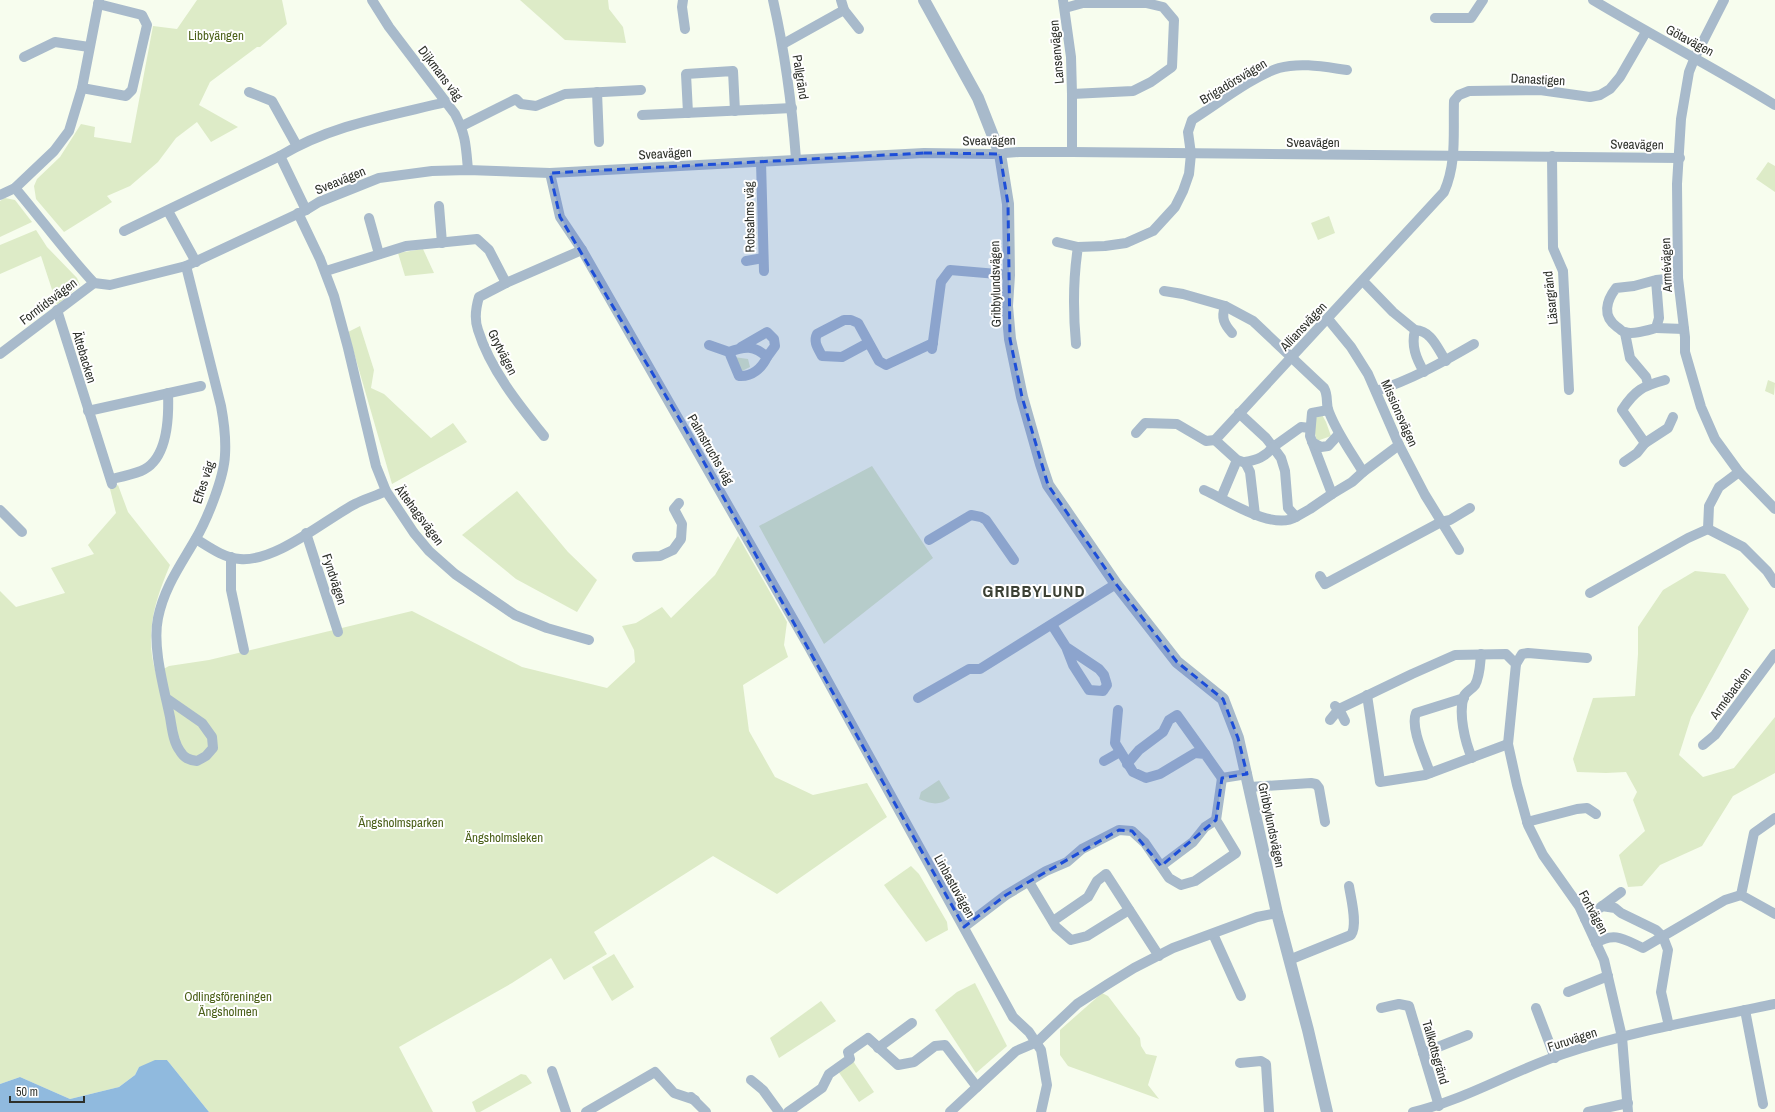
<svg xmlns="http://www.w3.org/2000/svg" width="1775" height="1112" viewBox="0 0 1775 1112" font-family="'Archivo Narrow',sans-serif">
<rect width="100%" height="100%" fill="#f7fdee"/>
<g fill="#ddebc7">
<polygon points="197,0 282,0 287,24 260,47 257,47 210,82 199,105 238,127 211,142 197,122 176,138 158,162 130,186 107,196 112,202 64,232 36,199 34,186 37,179 60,157 81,124 95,127 94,137 131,143 153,26 177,29"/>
<polygon points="520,0 608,0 609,9 623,27 626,43 565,40"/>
<polygon points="1768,162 1775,166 1775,192 1756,179"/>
<polygon points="5,198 15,200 32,222 0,237 0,201"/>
<polygon points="1329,216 1335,233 1318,240 1311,223"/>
<polygon points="36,230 47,247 77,278 80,285 57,305 41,256 0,274 0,245"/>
<polygon points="423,249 434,273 405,276 398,253"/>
<polygon points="360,326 374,370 371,388 384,394 431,438 453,423 467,442 392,484 348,332"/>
<polygon points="734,357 748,359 750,367 740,372"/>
<polygon points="1768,380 1775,383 1774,395 1765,391"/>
<polygon points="1321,413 1326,422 1331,436 1317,441 1315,434 1312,434 1313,416"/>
<polygon points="872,466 933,558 824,644 759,526"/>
<path d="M 118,485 L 128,512 L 170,565 C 155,600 144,635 156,673 L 169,666 L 209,660 L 412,611 L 522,667 L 607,688 L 635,662 L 634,650 L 622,626 L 636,623 L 662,607 L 671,618 L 715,575 L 738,536 L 787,622 L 784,645 L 788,657 L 743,685 L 749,731 L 775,777 L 813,795 L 867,783 L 887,817 L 777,894 L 713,856 L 594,932 L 607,954 L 564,980 L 551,958 L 512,983 L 399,1047 L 433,1112 L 209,1112 L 167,1060 L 139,1067 L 135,1075 L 119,1087 L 70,1099 L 20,1077 L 0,1084 L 0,591 L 16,607 L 65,593 L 51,568 L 94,554 L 88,545 L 116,513 L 110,489 Z"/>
<polygon points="517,491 568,552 597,580 577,612 516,579 462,535"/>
<polygon points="1695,571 1725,574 1749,609 1691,717 1679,755 1703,777 1734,768 1775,717 1775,773 1733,796 1702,846 1660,865 1642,886 1628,887 1619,855 1645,831 1633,800 1637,792 1626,772 1606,773 1577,772 1573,759 1593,698 1635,696 1638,654 1638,627 1663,590"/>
<path d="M 939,780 L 950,798 C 939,806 931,804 919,799 L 921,792 Z"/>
<polygon points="911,866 919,874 947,922 948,930 926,942 884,885"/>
<polygon points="614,954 634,987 612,1001 592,967"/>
<polygon points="975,983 1007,1046 976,1073 935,1010 957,992"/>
<polygon points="1102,993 1108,996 1140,1038 1141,1046 1146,1054 1157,1056 1148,1085 1159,1099 1068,1066 1060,1055 1060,1030"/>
<polygon points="821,1001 836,1021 779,1058 770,1038"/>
<polygon points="853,1061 874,1092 859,1102 838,1071"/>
<polygon points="521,1074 526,1075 532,1083 480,1112 476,1112 472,1102"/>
</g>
<polygon fill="#90bade" points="155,1060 167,1060 209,1112 0,1112 0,1084 20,1077 70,1099 119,1087 135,1075 139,1067"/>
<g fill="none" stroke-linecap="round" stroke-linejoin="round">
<g stroke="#a8bacb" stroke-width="10">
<path d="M 372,0 L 389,27 L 455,114 C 466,135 466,147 468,170"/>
<polyline points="683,0 682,7 685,29"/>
<path d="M 773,0 C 785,53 792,105 796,159"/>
<polyline points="841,0 844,10 859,29"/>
<polyline points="1063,0 1071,57 1072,94 1072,152"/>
<path d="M 1593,0 C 1653,36 1715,68 1775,105"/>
<polyline points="1724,0 1695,57 1689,72 1681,119 1677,184 1678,278 1685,337 1685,352 1701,407 1715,439 1739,472 1775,509"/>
<polyline points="1065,8 1083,3 1146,3 1163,7 1174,20 1172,67 1151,82 1133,91 1072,94"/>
<polyline points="1435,18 1471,18 1483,0"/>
<polyline points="783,44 844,10"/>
<polyline points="24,57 55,42 89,47"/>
<polyline points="82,88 126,96 132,90 147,25 142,15 98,4"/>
<polyline points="249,92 272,101 297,146"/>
<polyline points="597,92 599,142"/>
<polyline points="688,113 686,74 733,71 735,111"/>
<polyline points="642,115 792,108"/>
<polyline points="462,126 516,99 521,104 536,106 565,94 641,90"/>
<polyline points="280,156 306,210"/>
<polyline points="1552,156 1553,248 1563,271 1569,390"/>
<polyline points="761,162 764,271"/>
<polyline points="550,173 560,217 582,250 809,647 1013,1017 1029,1032 1041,1050 1047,1085 1041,1112"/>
<path d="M 15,188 C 42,220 66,253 94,283 L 110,285 L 186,266 L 306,210 L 319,202 L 379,178 L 432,171 L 468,170 L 550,173 L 924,153 L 992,154 L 1019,152 L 1072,152 L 1680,158"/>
<polyline points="0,195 15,188 54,151 69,131 82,88 99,0"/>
<polyline points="439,206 442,243"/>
<polyline points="168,211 196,262"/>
<polyline points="298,213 320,259 334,296 348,348 376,466 386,491 414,533 429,551 455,574 515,615 547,628 589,640"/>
<polyline points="369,218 379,254"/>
<path d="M 124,231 L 280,156 C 331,125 389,116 446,102"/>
<polyline points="1057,242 1078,247"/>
<polyline points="746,261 763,258"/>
<polyline points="326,271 406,246 477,239 489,250 506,283"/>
<path d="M 1656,280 L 1634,286 L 1616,288 C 1606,301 1602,316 1617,327 C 1619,328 1622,332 1625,332 C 1633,335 1648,330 1656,328 L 1659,318 L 1656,280 L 1678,278"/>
<path d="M 1363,281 L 1393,312 L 1415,330 C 1411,346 1416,358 1424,372"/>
<path d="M 1164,291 L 1183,294 L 1225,306 L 1253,321 L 1324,388 C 1329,397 1325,403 1329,412 C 1337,433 1351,452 1363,472 L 1399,445"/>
<path d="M 1225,306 C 1221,318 1224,324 1232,333"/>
<polyline points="57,310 112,484"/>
<polyline points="1328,319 1351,347 1368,374 1399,445 1425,495 1459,550"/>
<polyline points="1656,328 1684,329"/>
<path d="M 1415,330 C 1432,331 1437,348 1446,361"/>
<polyline points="1625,333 1630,358 1646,377 1648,384"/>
<path d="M 868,343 L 842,357 L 822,356 C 818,348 813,342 817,334 L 844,320 L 851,320 L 858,323 L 879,361 L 886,365 L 933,343"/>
<path d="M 1076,344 C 1073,311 1073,279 1078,247 L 1105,246 L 1126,243 L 1153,231 L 1175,207 L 1183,191 L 1189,174 L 1191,154 L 1188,132 L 1192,120 C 1216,105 1253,76 1279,68 C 1301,62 1325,67 1347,70"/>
<path d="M 709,345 L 729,352 L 739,376 C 752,377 762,368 767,357 C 754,345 745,346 729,352"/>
<polyline points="741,347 767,332 774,339 775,346 767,357"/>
<polyline points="932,349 941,282 950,270 1009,275"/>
<polyline points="0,354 94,283"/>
<path d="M 1665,380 C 1643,386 1635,390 1622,410 L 1645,443 L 1668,428 L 1673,417"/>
<path d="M 1376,391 C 1411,380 1443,362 1474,344"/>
<polyline points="1328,410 1312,413 1310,436 1332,494 1352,482 1363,472"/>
<polyline points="88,411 201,386"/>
<polyline points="1239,413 1266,438 1273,447 1301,427 1310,428"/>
<path d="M 1136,433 L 1145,423 L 1177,424 L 1206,441 L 1215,440 L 1444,192 C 1457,163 1453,133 1454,101 L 1459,95 L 1469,91 L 1540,90 L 1590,97 L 1600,95 L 1610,89 L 1620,77 L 1646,32"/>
<path d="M 544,436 C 519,405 490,369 478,330 C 474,319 476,307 479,297 L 506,283 L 582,250"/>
<polyline points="1215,440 1237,460 1243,462"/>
<polyline points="1312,442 1321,447 1328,446 1339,434"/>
<polyline points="1624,462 1637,453 1645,443"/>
<polyline points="1739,472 1719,487 1709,506 1708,529 1743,547 1767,571 1775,583"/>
<path d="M 111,479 C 120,477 131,475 141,471 C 168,460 169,418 168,393"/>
<path d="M 1204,490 C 1227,500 1272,531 1296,517"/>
<polyline points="1221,498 1237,460"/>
<polyline points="0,510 22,532"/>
<path d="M 1255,515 L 1250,472 L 1245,462 C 1257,460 1265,457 1273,447 L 1281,458 L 1285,471 L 1288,508 L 1296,517 L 1310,509 L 1332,494"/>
<polyline points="306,533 338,632"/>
<path d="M 196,539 C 209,547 224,558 240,559 C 276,562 323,521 355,504 C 364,499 376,496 386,491"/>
<polyline points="929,540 971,515 981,517 986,520 1014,560"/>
<polyline points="231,557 231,590 244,650"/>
<polyline points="637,557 660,556 673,550 681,539 682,524 674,509 679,503"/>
<polyline points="1320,576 1325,584 1441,522 1450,520 1470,508"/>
<polyline points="1590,593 1688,538 1708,529"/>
<polyline points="1052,625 1066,647 1099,669 1104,675 1107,685 1103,691 1089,690 1073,665 1066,647"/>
<polyline points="1516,664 1522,654 1528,653 1587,658"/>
<polyline points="1367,695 1380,782 1425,775 1508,744"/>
<path d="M 166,698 L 202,723 L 212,737 L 213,748 L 206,756 L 197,761 C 189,760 184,758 180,751 C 173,742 172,728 170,717 C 164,688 152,647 158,618 C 164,588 180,566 195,540 C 207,520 224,478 225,455 C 226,439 224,422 221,406 L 186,266"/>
<polyline points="918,698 969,669 980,669 1116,584"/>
<polyline points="1335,706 1339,709 1345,721"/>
<polyline points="1118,710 1115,743 1133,772 1146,778 1160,774 1195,753 1205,754 1222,778"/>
<polyline points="1330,720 1339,709 1412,674 1455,655 1506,654 1516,664 1508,744 1517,785 1528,825 1543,855 1579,906 1604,960 1622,1037 1628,1112"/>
<polyline points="1703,745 1715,735 1775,654"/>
<path d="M 1472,758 C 1465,742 1458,713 1464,696 C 1466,692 1472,689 1475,685 C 1480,676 1480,665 1481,654"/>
<polyline points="1104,761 1120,752"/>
<polyline points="1127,764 1139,750 1163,732 1169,720 1177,715 1205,754"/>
<path d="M 1430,773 C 1425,758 1410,728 1416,713 L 1464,698"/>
<polyline points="1250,787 1311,783 1316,784 1319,788 1325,822"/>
<polyline points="1775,818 1754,833 1741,895 1775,914"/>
<polyline points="1527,822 1577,809 1587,808 1596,814"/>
<polyline points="1161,866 1193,842 1205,827 1216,820"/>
<polyline points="1029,882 1056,927 1071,940 1087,936 1129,910"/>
<polyline points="1602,906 1615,908 1621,913 1656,930 1663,937 1668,950 1661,992 1669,1026"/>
<polyline points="1585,919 1621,892"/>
<polyline points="1053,921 1088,897 1097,881 1106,874 1159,956"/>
<polyline points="964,927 1006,895 1046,871 1067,862 1082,849 1119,830 1132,831 1145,843 1169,878 1181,885 1195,881 1236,853 1216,820 1222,778 1247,774"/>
<polyline points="1213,934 1241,996"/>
<path d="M 1596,943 C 1615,931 1625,940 1643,948 L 1725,900 L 1741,895"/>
<path d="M 1289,960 L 1351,935 C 1358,925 1351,899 1349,886"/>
<polyline points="1568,992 1608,976"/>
<polyline points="1381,1008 1399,1004 1409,1006 1439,1106"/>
<polyline points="1536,1008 1555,1058"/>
<polyline points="1745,1010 1763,1104"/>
<polyline points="878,1048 912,1023"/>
<polyline points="1423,1053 1468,1035"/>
<polyline points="1240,1063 1261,1061 1266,1064 1269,1112"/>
<polyline points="552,1071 566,1112"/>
<polyline points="751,1080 763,1090 779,1112"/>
<polyline points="691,1097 706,1112"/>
<polyline points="586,1112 655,1072 674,1093 695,1100"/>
<polyline points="788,1112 822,1088 829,1074 850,1059 848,1052 868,1038 898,1065 914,1062 935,1046 945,1045 977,1087"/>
<polyline points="950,1112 1016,1051 1037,1042 1077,1004 1108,984 1134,968 1173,948 1257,917 1277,913"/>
<path d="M 1413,1112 C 1465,1100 1512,1071 1563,1054 C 1632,1031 1704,1019 1775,1004"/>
<polyline points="1588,1112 1628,1103"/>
</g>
<polyline stroke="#a8bacb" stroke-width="12" points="924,0 978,98 1000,154 1008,204 1009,275 1007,306 1010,339 1022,397 1041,464 1048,485 1066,511 1116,584 1177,662 1223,699 1238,738 1277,913 1308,1030 1327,1112"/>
</g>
<path fill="#1d4ed8" fill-opacity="0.2" stroke="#1d4ed8" stroke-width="3" stroke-dasharray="8 5" stroke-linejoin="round" d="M 924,153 L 1000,154 L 1008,204 L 1010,339 L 1022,397 L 1048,485 L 1116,584 L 1177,662 L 1223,699 L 1238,738 L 1247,774 L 1222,778 L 1216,820 L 1161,866 L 1132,831 L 1119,830 L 1006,895 L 964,927 L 683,425 L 560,217 L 550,173 Z"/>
<g text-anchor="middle" stroke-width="4" stroke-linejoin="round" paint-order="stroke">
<g font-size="13" fill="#4b6019" stroke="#fff">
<text x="216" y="40">Libbyängen</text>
<text x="401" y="827">Ängsholmsparken</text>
<text x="504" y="842">Ängsholmsleken</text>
<text x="228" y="1001">Odlingsföreningen<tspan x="228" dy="15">Ängsholmen</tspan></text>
</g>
<g font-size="13" fill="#2e312b" stroke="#fff">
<text transform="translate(1690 40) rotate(28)" y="5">Götavägen</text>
<text transform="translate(1056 52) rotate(-95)" y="5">Lansenvägen</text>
<text transform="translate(441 73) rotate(53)" y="5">Dijkmans väg</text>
<text transform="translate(801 77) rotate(81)" y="5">Pallgränd</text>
<text transform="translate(1538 79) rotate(3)" y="5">Danastigen</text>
<text transform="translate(1233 81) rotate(-31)" y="5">Brigadörsvägen</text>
<text transform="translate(989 140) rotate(-1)" y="5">Sveavägen</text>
<text x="1313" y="147">Sveavägen</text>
<text transform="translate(1637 144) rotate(1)" y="5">Sveavägen</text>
<text transform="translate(665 153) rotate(-3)" y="5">Sveavägen</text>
<text transform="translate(340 180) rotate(-22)" y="5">Sveavägen</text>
<text transform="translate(749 217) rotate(-91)" y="5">Robsahms väg</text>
<text transform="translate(1666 265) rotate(-92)" y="5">Armévägen</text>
<text transform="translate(995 284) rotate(-91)" y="5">Gribbylundsvägen</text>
<text transform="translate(1550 298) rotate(-96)" y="5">Läsargränd</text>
<text transform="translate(48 301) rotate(-37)" y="5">Forntidsvägen</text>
<text transform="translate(1303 326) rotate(-47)" y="5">Alliansvägen</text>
<text transform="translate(503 352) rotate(63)" y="5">Grytvägen</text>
<text transform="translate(85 357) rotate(73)" y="5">Ättebacken</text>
<text transform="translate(1400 413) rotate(66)" y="5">Missionsvägen</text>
<text transform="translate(711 449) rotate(60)" y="5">Palmstruchs väg</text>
<text transform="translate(203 482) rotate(-72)" y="5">Effes väg</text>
<text transform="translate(420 515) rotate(53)" y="5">Ättehagsvägen</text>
<text transform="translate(335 579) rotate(72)" y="5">Fyndvägen</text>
<text transform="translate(1730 693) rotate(-54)" y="5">Armébacken</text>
<text transform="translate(1272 825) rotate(78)" y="5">Gribbylundsvägen</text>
<text transform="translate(955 886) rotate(61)" y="5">Linbastuvägen</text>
<text transform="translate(1594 912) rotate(62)" y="5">Fortvägen</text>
<text transform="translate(1572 1039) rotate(-18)" y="5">Furuvägen</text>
<text transform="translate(1436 1052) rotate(74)" y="5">Tallkottsgränd</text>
</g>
<g font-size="17" font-weight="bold" letter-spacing="1" fill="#3b4034" stroke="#fff">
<text x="1034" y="597">GRIBBYLUND</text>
</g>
</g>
<path d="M10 1096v6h74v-6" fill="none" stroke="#2e312b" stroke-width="2"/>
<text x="16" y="1096" font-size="12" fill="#2e312b" stroke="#ffffff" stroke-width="3" paint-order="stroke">50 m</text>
</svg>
